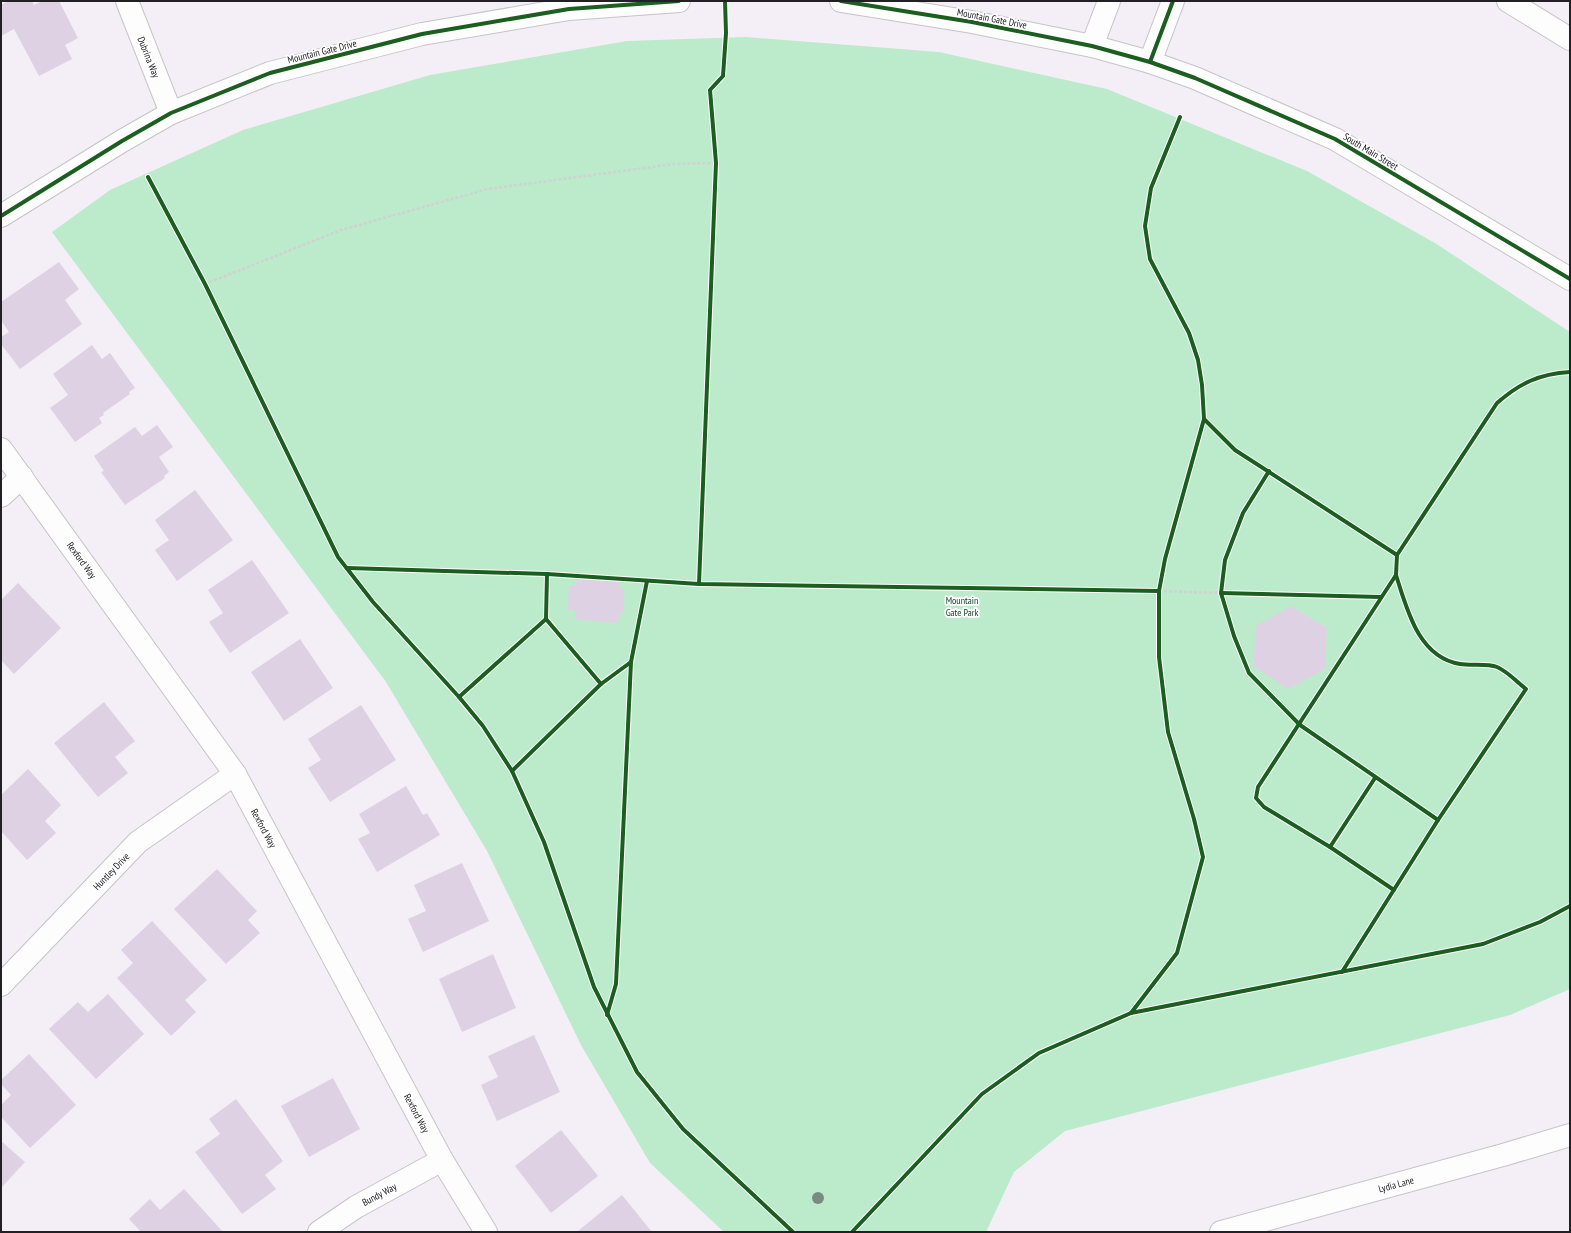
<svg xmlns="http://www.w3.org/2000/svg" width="1571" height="1233" viewBox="0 0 1571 1233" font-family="'PT Sans Narrow',sans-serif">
<rect width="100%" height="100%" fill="#f4eff6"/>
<polygon fill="#bbebcb" points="746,37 939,52 1107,89 1307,171 1435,243 1570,332 1570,989 1510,1015 1065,1131 1014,1172 986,1232 724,1232 650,1163 581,1045 487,851 386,682 52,232 110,190 243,130 430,75 627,41"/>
<g fill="#dfd1e4">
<polygon points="9,1 32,1 34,5 42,1 59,1 78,38 65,45 72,59 39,76 14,29 1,36 1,5"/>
<polygon points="59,262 79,289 65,300 82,324 20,369 1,344 1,337 9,332 1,320 1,302"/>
<polygon points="92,345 102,359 110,353 135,388 129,392 130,394 103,413 104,415 99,418 102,423 75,442 50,408 68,395 53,374"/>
<polygon points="157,425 173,447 159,457 169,472 164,476 165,478 125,505 101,472 104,471 94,456 135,427 142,436"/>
<polygon points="195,490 233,540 177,581 155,550 169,540 155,520"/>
<polygon points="252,560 289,613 230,653 209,622 223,613 208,590"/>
<polygon points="577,577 619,579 620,588 624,588 623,613 619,613 618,623 575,619 575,610 568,610 569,585 576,585"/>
<polygon points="18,583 61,628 14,674 1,660 1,600"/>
<polygon points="1291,606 1327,628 1325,669 1288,689 1253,666 1256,626"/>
<polygon points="300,639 333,688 284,721 251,672"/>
<polygon points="104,702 135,741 115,757 128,773 98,797 54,743"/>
<polygon points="361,705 396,760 330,802 308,768 321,760 308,739"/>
<polygon points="28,769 61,805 45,821 56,833 27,860 1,831 1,795"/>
<polygon points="406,786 423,815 427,813 440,835 377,872 358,839 370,833 359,814"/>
<polygon points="462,863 489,921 423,952 408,919 426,911 414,885"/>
<polygon points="217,869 257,911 248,920 260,933 226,964 174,909"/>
<polygon points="152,921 207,980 185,1000 196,1012 171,1036 117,978 133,963 121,950"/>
<polygon points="493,954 516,1008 462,1032 439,979"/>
<polygon points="108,994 144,1034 96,1079 49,1029 78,1002 88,1012"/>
<polygon points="534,1035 560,1092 497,1121 481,1085 498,1077 488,1056"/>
<polygon points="29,1054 76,1105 30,1148 1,1117 1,1105 11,1095 1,1084 1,1080"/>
<polygon points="333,1078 360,1129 309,1157 281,1106"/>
<polygon points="236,1099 283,1161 265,1175 276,1189 242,1214 195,1152 220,1134 209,1119"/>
<polygon points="561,1130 598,1176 551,1213 515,1166"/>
<polygon points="1,1141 25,1162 1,1188"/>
<polygon points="184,1189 223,1232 141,1232 129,1219 150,1199 160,1210"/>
<polygon points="622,1195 652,1232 578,1231"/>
</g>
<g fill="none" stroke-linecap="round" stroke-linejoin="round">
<defs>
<g id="minor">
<polyline points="127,1 171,113"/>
<polyline points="1508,1 1570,39"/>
<polyline points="1,449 235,774 442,1160 486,1232"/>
<polyline points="1,496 22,477"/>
<polyline points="1,985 138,842 235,774"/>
<polyline points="319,1232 356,1207 442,1160"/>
<polyline points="1221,1232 1503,1155 1570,1135"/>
</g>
<g id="secondary">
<polyline points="841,1 972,22 1092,46 1150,62 1195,78 1335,139 1570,279"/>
<polyline points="1092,46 1109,1"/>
<polyline points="1150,62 1173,1"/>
<polyline points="1,216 122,141 171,113 270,73 422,34 569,9 679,1"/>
</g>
</defs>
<use href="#minor" stroke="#c7c3c8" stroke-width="24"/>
<use href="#secondary" stroke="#c7c3c8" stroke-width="24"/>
<g stroke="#d1d0d3" stroke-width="2.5" stroke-dasharray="3 2" stroke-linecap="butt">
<polyline points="205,284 341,230 488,189 674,164 716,163"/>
<polyline points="1159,591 1221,593"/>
</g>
<use href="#minor" stroke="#fdfdfe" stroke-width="22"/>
<use href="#secondary" stroke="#fdfdfe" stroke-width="22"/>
<defs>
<g id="cycleway">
<polyline points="841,1 972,22 1092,46 1150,62 1195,78 1335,139 1570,279"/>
<polyline points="1150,62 1173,1"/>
<polyline points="148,177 205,284 338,557 373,602 459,697 483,726 512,771 544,842 594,987 637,1072 683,1129 793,1232"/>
<polyline points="1,216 122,141 171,113 270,73 422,34 569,9 679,1"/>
<path d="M 1204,419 L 1235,450 L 1397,555 L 1497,403 C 1520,383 1539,374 1570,372"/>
<polyline points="1269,471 1243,513 1225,560 1221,593 1234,636 1249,673 1300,725 1438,820"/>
<polyline points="347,568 547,574 699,584 1159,591"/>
<polyline points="699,584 716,163 710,90 723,76 726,33 725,1"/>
<polyline points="1221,593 1381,597"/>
<polyline points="546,619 601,684"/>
<polyline points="459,697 546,619 547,574"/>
<polyline points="512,771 601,684 631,662"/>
<polyline points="1330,847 1375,778"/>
<polyline points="1394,890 1330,847 1264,807 1256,798 1258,787 1396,575 1397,555"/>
<path d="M 1342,972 L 1438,820 L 1526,689 C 1517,682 1507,671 1497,667 C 1487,663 1471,666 1460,664 C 1418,657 1407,609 1396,575"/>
<polyline points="1131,1013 1177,953 1203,857 1194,819 1168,732 1159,657 1159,591 1165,559 1204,419 1202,385 1198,360 1189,333 1150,259 1145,226 1151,188 1180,117"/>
<polyline points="607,1015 616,984 631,662 647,581"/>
<polyline points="852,1232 982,1094 1039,1053 1131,1013 1483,944 1540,922 1570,906"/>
</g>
</defs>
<use href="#cycleway" stroke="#fff" stroke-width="6"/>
<use href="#cycleway" stroke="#1b5e20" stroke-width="4"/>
</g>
<circle fill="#778b80" cx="818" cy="1198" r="6"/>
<g text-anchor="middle" stroke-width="3.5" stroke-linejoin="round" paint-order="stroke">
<g font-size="10" fill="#232025" stroke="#fff">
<text transform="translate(992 18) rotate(11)" y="4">Mountain Gate Drive</text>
<text transform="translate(322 51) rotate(-14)" y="4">Mountain Gate Drive</text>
<text transform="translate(149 57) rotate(68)" y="4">Dubrina Way</text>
<text transform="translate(1371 151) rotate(31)" y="4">South Main Street</text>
<text transform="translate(82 560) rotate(54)" y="4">Rexford Way</text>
<text transform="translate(264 828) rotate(62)" y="4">Rexford Way</text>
<text transform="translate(111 871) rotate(-46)" y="4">Huntley Drive</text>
<text transform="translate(417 1113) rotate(62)" y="4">Rexford Way</text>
<text transform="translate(1396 1184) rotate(-15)" y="4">Lydia Lane</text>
<text transform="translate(379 1194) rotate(-28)" y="4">Bundy Way</text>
</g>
<g font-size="10" fill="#113920" stroke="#fff">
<text x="962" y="604">Mountain<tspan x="962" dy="12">Gate Park</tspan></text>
</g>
</g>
<rect width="1571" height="1233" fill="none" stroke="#232025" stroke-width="4"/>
</svg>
